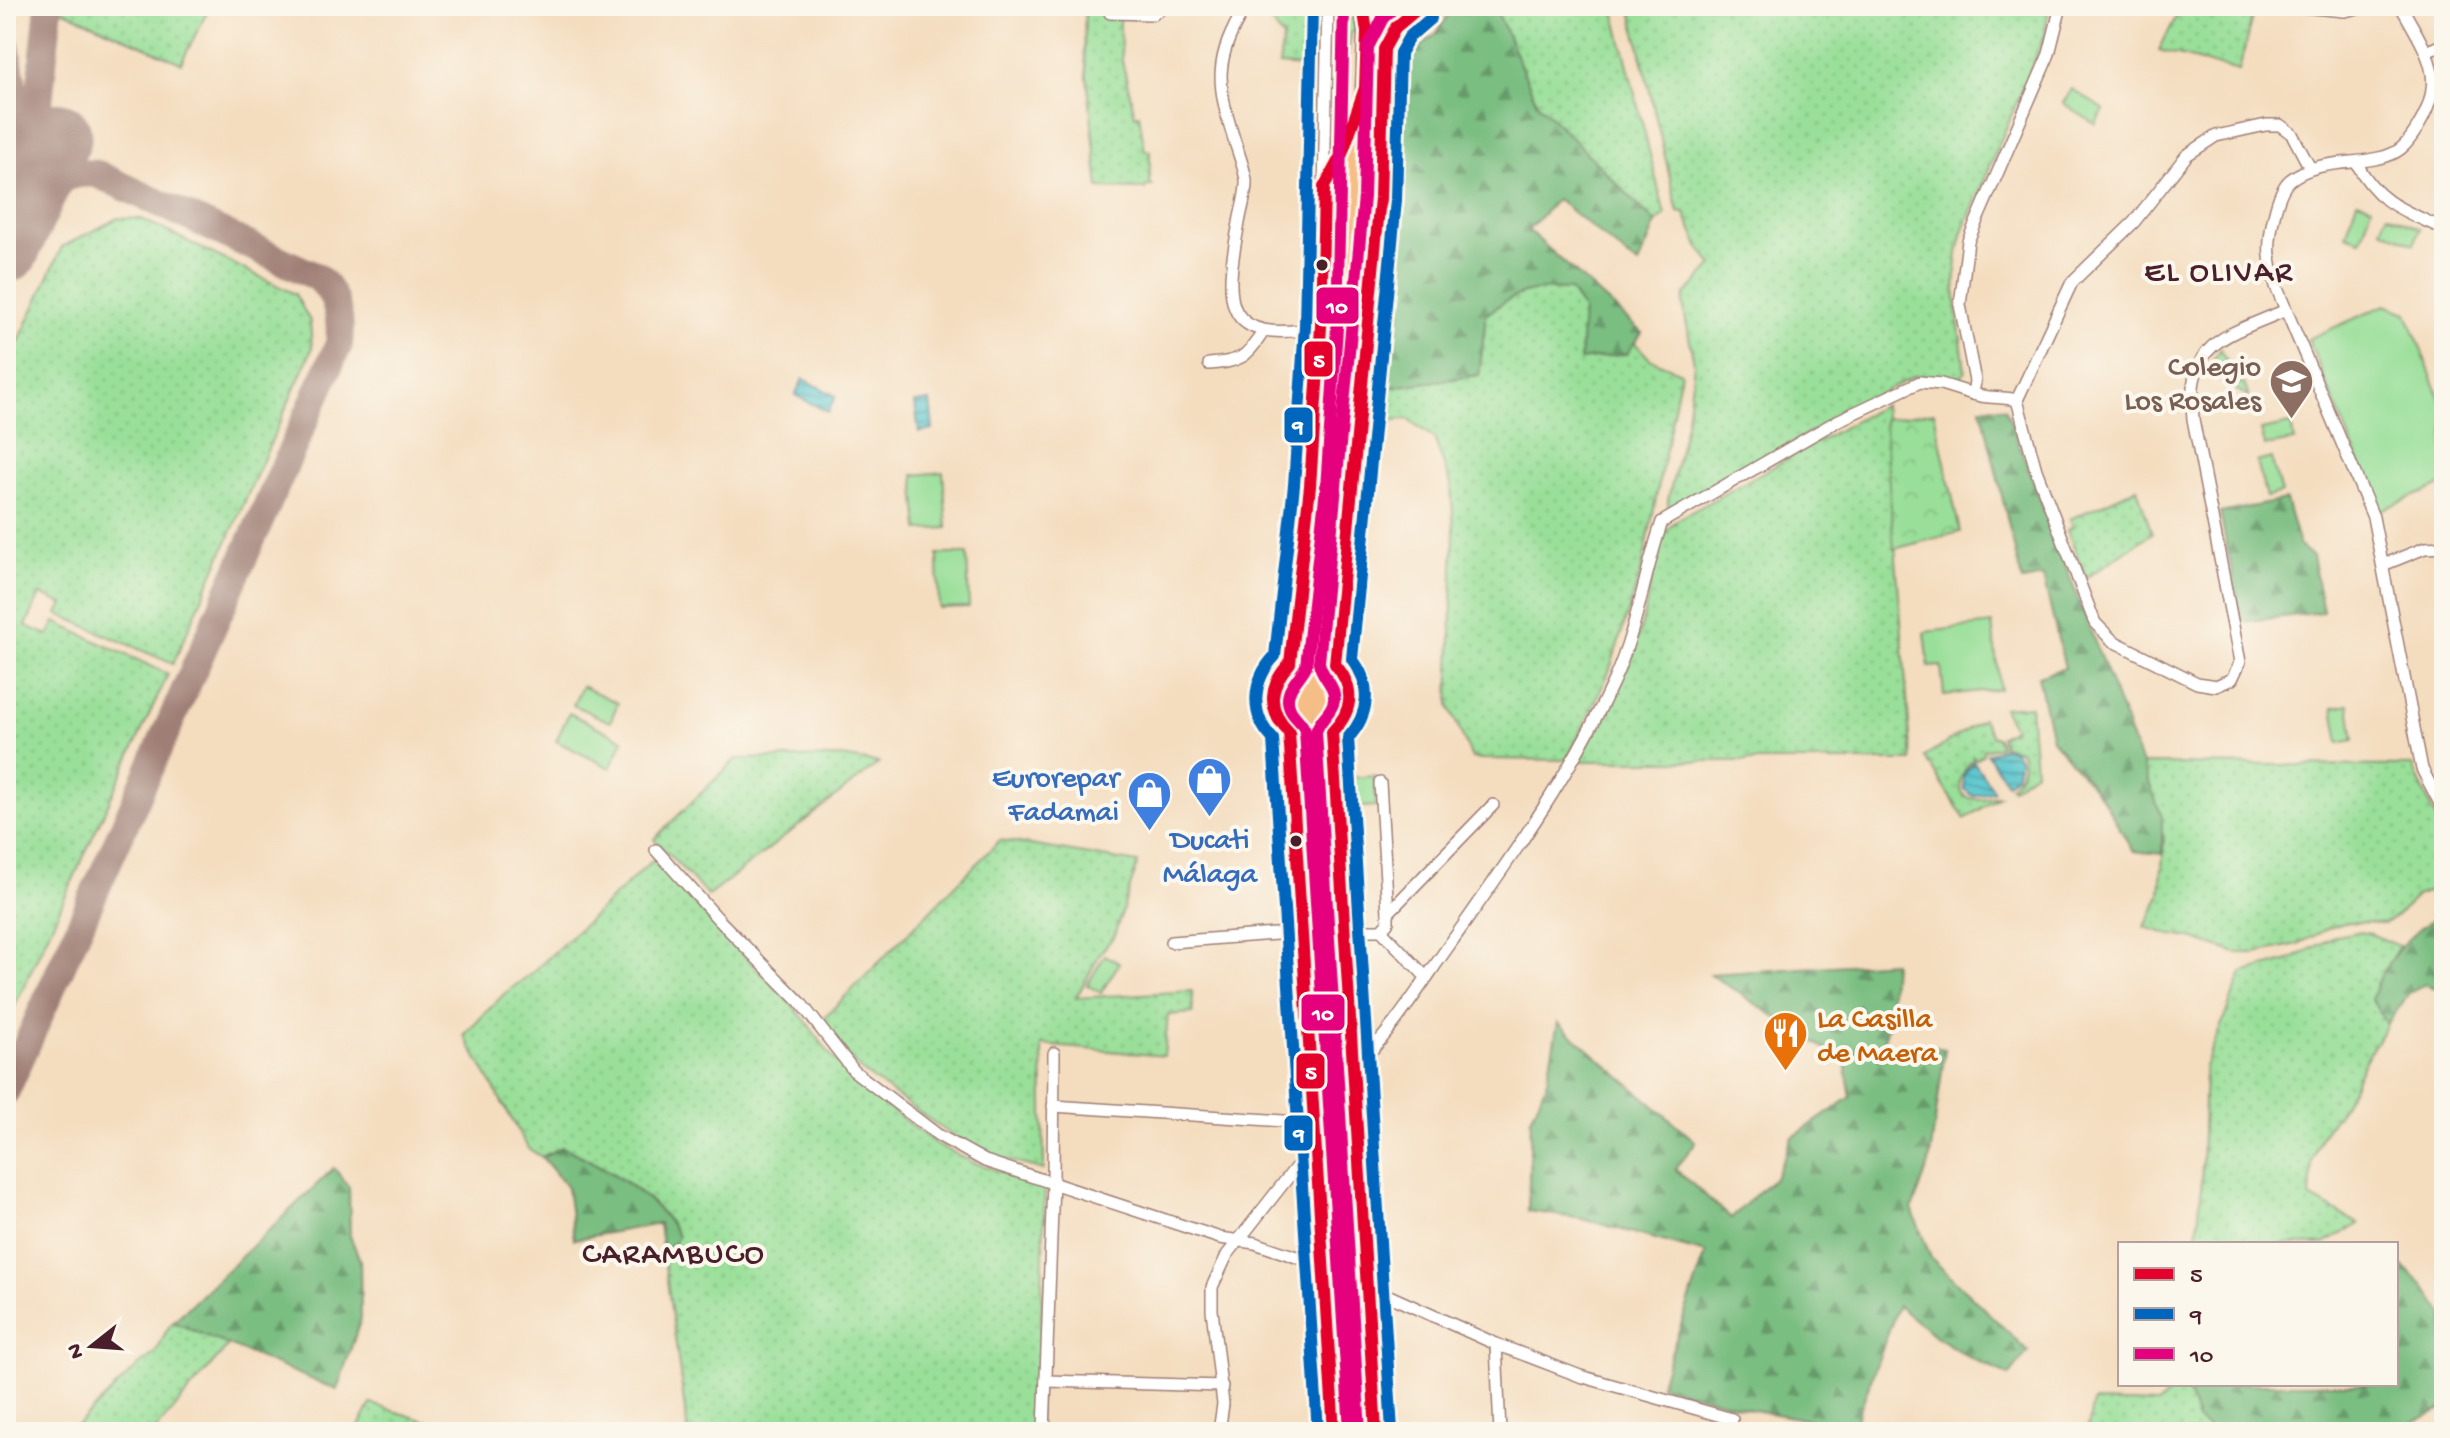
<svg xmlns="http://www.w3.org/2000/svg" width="2450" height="1438" viewBox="0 0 2450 1438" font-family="'Gochi Hand',sans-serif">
<defs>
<pattern id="grass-dots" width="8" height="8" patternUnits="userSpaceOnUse" patternTransform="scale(2)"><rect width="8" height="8" fill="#99df99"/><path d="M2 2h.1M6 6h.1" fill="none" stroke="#85bf84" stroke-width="1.8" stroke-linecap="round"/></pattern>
<pattern id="forest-firs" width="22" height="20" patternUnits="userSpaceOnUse" patternTransform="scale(2)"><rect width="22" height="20" fill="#7abe81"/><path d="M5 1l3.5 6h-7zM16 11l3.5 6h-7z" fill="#669a6a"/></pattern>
<pattern id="park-crowns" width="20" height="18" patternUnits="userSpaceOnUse" patternTransform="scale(2)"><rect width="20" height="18" fill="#99df99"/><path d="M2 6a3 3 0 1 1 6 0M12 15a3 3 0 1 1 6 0" fill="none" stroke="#85bf84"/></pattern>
<pattern id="water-rules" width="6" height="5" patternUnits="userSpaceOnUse" patternTransform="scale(2)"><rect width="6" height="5" fill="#59c6ce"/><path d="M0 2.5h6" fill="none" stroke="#4ca0a7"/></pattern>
</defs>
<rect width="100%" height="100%" fill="#fbf7ec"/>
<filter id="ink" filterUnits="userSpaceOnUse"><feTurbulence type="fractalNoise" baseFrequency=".0125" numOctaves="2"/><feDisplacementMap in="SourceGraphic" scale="16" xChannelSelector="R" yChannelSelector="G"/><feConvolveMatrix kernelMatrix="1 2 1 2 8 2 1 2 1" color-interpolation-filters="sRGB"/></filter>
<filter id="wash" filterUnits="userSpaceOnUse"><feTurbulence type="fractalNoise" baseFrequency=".006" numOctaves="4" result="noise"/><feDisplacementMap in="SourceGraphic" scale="32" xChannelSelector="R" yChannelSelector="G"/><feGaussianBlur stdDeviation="1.8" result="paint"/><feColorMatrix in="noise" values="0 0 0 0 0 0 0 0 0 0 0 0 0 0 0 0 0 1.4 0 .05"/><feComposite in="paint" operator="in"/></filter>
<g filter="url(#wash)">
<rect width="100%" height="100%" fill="#f4ddbf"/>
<g fill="url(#grass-dots)" stroke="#727f62" stroke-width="2">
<polygon points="53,6 210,6 181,63"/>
<polygon points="1085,6 1159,6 1119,17 1122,61 1135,115 1139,114 1145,151 1150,151 1150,182 1153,186 1146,186 1145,189 1099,188 1084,49"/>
<polygon points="1294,6 1317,6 1316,68 1279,65 1283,38 1270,21"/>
<polygon points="1336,6 1353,6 1358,29 1351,33 1342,91 1329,90"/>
<polygon points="1491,6 1613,6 1665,215 1656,223 1537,103 1499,16"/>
<path d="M 1630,6 L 2049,6 L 2045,35 L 1963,231 C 1948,285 1959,317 1965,371 L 1959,379 L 1915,376 L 1872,398 L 1673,510 L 1668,507 L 1668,500 L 1686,424 L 1692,382 L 1694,363 L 1683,304 L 1685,295 L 1713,265 L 1700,249 L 1685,213 L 1678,212 Z"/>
<polygon points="2182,6 2247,6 2253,12 2239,71 2159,50"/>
<polygon points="1397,49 1403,50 1390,188 1387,188 1389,129 1386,104 1391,54 1396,55"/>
<polygon points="1348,157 1350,158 1331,344 1335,193 1345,171"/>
<polygon points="118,218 142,219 295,294 310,321 312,349 173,664 58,614 63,604 40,594 26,626 48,635 55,622 168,674 6,1025 6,369 62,247"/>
<polygon points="1536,289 1570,290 1583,309 1626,354 1634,342 1650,359 1681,372 1642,569 1608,675 1567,760 1480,759 1472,758 1449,706 1454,532 1451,484 1434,438 1408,419 1373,421 1378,389 1479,375 1486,315 1510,297"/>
<polygon points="2221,349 2239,385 2244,383 2249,397 2205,371"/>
<polygon points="1884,405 1912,761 1579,761 1620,680 1640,632 1660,542 1667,530 1677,520"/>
<polygon points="2137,488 2152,533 2086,578 2067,530 2073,527 2070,519"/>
<path d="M 1298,670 L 1296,725 C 1275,710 1276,684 1298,670 Z"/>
<path d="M 2030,706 L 2035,771 L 2012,788 L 2010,786 C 2021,775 2027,764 2020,750 L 2003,746 L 2000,736 L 2014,729 L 2003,708 Z"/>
<path d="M 1983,719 L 1992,737 L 1997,737 L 2000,746 L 1983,750 L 1983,754 L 1977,759 L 1972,757 L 1974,759 C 1962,769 1950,795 1974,799 C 1983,800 1992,796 1999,796 L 1965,819 L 1925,757 Z"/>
<polygon points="841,757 879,763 708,896 654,839 736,759"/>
<polygon points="2139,764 2413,766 2432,811 2444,827 2444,885 2416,896 2396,917 2385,923 2347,922 2329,928 2298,944 2256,953 2236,953 2192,938 2171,935 2145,927 2160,895 2164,839"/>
<polygon points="1000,840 1138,863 1114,936 1101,952 1076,998 1192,991 1193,1013 1168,1015 1164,1056 1042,1045 1044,1170 988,1155 945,1131 858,1068 837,1043 823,1019"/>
<path d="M 653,860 L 729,941 L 784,996 L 805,1020 L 831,1056 L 853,1080 L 936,1144 L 970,1161 L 1045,1187 L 1038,1432 L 688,1432 L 664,1258 L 678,1237 C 661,1198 601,1164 562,1147 L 542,1157 L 528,1148 L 464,1035 L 504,994 L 532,973 Z"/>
<polygon points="2357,932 2371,934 2399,946 2377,983 2371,999 2387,1024 2363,1064 2345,1103 2321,1137 2312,1162 2310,1197 2359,1224 2324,1244 2196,1244 2201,1193 2205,1067 2242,973 2290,960 2336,936"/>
<path d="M 173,1322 L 229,1345 L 154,1432 L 70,1432 L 141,1363 C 166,1349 157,1340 173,1322 Z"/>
<polygon points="2180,1384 2185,1384 2197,1420 2215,1432 2087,1432 2093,1402 2158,1404"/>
<polygon points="371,1404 462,1432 356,1432"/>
</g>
<g fill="url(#forest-firs)" stroke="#626e56" stroke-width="2">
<path d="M 1454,6 L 1491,6 L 1499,16 L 1537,103 L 1656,223 L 1638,265 L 1557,199 L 1528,230 L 1642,333 L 1626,354 L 1580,360 L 1583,309 L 1570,290 C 1532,288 1516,291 1486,315 L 1479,375 L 1378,389 L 1411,53 L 1436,34 Z"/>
<polygon points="1981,407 2005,408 2162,817 2162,854 2133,851 2103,799 2052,739 2038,676 2065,668 2043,577 2022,581"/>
<polygon points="2286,500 2299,545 2312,556 2323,612 2242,622 2220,513"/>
<path d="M 2444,912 L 2444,991 L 2425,984 L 2409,994 L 2387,1024 L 2371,999 C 2384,961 2409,932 2444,912 Z"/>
<polygon points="1893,962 1889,1021 1879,1060 1924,1045 1945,1049 1929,1164 1912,1209 1931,1258 2028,1351 2009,1376 1967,1356 1934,1335 1898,1306 1853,1428 1753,1410 1660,1385 1706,1253 1583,1219 1528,1211 1531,1118 1546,1085 1558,1023 1696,1142 1675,1169 1731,1218 1776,1176 1792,1138 1851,1097 1845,1062 1710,974"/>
<path d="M 562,1147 C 599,1163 662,1200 678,1237 L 664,1258 L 659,1224 L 574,1239 L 567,1187 L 542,1157 Z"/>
<polygon points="334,1168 349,1187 350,1236 360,1260 361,1318 337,1390 173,1322"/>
<polygon points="2396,1260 2424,1286 2444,1315 2444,1408 2392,1432 2215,1432 2197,1420 2185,1384 2396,1384"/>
</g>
<polygon fill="url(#park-crowns)" stroke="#727f62" stroke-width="2" points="1934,412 1960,532 1894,549 1884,419"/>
<g fill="#99df99" stroke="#727f62" stroke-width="2">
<polygon points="2072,89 2104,110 2095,124 2063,103"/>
<polygon points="2357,201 2372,206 2361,240 2346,235"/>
<polygon points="2387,214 2420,229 2414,244 2381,229"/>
<polygon points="2385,305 2407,313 2444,409 2444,484 2379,511 2308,339"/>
<polygon points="2291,424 2294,441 2265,446 2261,430"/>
<polygon points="2271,458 2281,493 2266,497 2257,462"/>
<polygon points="943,472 947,528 919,530 914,475"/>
<polygon points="938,554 967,554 969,607 939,608"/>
<polygon points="1992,624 2000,689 1944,695 1941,666 1929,667 1925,632"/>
<polygon points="582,686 618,703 610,722 573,705"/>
<polygon points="2349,705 2354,740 2339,743 2333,708"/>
<polygon points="569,713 624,740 610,768 556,741"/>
<polygon points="1374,776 1376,806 1349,808 1347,778"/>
<polygon points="1105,955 1119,963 1101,993 1087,985"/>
</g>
<g fill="url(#water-rules)" stroke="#52727c" stroke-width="2">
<polygon points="803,379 836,396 828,412 795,395"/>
<polygon points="930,401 933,430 919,432 915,403"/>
<polygon points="2002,748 2014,750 2020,760 2016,775 2007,783 1987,754"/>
<polygon points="1974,762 1994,791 1973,796 1964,789 1964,774"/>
</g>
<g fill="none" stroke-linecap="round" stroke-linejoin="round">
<polyline stroke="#59c6ce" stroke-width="3" points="1427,28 1445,6"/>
<g stroke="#9f7e75" stroke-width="28">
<polyline points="6,45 24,150"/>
<polyline points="29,198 49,6"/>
<path d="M 6,1091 L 339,344 C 342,318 337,294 317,277 L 97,174 C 68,171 53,183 29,198"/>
</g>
<polyline stroke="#9f7e75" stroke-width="68" points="6,249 58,136"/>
</g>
</g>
<g filter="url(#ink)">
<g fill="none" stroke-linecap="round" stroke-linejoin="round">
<defs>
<g id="minor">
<path d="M 1246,6 C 1214,59 1216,82 1234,139 C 1238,152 1244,167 1246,180 C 1247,193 1241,210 1239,223 C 1223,304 1222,346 1321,327"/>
<polyline points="2291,6 2345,11 2366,6"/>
<path d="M 2401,6 C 2427,53 2449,79 2416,130 C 2406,146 2398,154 2379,158 C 2349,165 2315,160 2290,180 C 2276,192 2268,238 2270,256 C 2271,266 2274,277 2276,286 L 2373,517 L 2422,769 L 2444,811"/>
<polyline points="1110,13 1153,14 1165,6"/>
<polyline points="2426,52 2444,44"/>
<path d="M 2356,162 C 2378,204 2403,210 2444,229"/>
<polyline points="1326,183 1342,154 1357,111"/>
<path d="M 1209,364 C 1240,361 1246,359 1263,332"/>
<path d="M 2017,400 L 2036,470 L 2095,623 L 2113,641 L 2197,683 L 2216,686 L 2232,679 L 2240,662 L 2193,419 C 2186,340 2225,337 2286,310"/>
<polyline points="2017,400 2072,282 2134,222 2187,155 2216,136 2266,125 2280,125 2292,134 2310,168"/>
<path d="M 2017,400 C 2002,396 1988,399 1973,394 L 1975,381 L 1960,305 L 1968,241 L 2049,54 L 2061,6"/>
<polyline points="2383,565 2425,548 2444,547"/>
<polyline points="1290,663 1310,486 1321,327 1328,6"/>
<polyline points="1335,664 1378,219"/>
<polyline points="1289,732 1334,1432"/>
<polyline points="1332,732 1376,1432"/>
<polyline points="1380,783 1388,913 1388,922 1381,930"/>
<polyline points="656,850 720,921 800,1002 854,1071 938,1135 985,1161 1220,1238 1255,1243 1323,1266"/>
<polyline points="1388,913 1493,805"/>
<polyline points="1344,930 1381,930 1426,977"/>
<polyline points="1171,942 1302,932"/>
<path d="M 1353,1069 C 1391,1034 1420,986 1450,944 C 1510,859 1571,775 1614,680 C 1637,629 1644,574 1662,522 L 1837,421 L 1920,382 L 1941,384 L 1973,394"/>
<polyline points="1053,1106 1314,1123"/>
<polyline points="1367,1286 1496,1344 1580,1376 1732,1419 1729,1432"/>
<polyline points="1496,1344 1500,1432"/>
<polyline points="1046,1381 1222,1386"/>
<polyline points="1044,1432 1053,1182 1054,1053"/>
<polyline points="1219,1432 1223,1404 1212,1310 1212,1287 1227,1255 1315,1143"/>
</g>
<g id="primary">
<path d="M 1365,6 C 1379,19 1392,19 1409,15"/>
<circle cx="1311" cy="697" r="40"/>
<polyline points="1339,1250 1302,737 1307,657 1365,88 1367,32 1363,6"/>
<polyline points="1345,1356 1349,1432"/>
<polyline points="1362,1432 1321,736 1322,658 1381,111 1384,49 1396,27 1421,6"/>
</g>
</defs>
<use href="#minor" stroke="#9f7e75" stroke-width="14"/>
<use href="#primary" stroke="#9f7e75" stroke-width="21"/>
<use href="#minor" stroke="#fff" stroke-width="11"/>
<use href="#primary" stroke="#f6be87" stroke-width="18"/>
<defs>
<g id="bus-1">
<path d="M 1334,1432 L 1289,732 C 1266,710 1269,685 1290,663 L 1310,486 L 1321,327 L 1324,187 L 1342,154 L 1365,88 L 1367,32 L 1363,6"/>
<path d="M 1376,1432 L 1332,732 C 1354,710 1355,688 1335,664 L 1380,198 L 1384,49 L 1396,27 L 1421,6"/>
</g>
<g id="bus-2">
<path d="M 1312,6 L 1305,326 L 1294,485 L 1275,656 C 1252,680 1249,715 1273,739 L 1318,1432"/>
<path d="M 1392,1431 L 1348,738 C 1370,714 1372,684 1352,659 L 1396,200 L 1400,53 L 1409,37 L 1431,18"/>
</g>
<g id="bus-3">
<path d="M 1344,6 L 1337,328 L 1326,488 L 1306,666 C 1299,680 1282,691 1290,709 C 1294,718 1302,721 1305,731 L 1350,1431"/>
<path d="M 1360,1432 L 1316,732 C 1319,720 1329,715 1333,704 C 1339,687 1321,678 1319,662 L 1364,197 L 1368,47 L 1383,18 L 1396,6"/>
</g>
</defs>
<use href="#bus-1" stroke="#fbf7ec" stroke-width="18"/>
<use href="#bus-2" stroke="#fbf7ec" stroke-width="18"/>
<use href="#bus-3" stroke="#fbf7ec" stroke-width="18"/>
<use href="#bus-1" stroke="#e4002b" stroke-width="12"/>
<use href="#bus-2" stroke="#0065bd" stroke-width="12"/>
<use href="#bus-3" stroke="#e5007d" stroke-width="12"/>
</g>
</g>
<defs>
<symbol id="school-pin" viewBox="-11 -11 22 30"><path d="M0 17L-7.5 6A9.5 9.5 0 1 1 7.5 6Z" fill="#8d6e63" stroke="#fbf7ec"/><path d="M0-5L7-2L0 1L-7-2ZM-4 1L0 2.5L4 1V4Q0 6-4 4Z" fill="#fff"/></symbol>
<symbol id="shop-pin" viewBox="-11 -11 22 30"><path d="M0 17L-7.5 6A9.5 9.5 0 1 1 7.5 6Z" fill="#3f7fe0" stroke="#fbf7ec"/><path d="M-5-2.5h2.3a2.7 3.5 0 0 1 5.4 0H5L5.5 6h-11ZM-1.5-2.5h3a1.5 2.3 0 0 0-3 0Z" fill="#fff"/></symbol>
<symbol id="restaurant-pin" viewBox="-11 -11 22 30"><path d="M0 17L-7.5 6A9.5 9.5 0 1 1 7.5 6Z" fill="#e8710a" stroke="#fbf7ec"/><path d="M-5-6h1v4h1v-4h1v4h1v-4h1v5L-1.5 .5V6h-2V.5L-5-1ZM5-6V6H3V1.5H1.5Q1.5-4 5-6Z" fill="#fff"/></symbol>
</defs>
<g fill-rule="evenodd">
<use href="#school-pin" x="2266" y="356" width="51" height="69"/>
<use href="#shop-pin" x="1184" y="754" width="51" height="69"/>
<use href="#shop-pin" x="1124" y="768" width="51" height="69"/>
<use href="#restaurant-pin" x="1760" y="1008" width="51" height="69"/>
</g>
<g fill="#4a1f2b" stroke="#fbf7ec" stroke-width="3">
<circle cx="1322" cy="265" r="7"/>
<circle cx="1296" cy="841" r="7"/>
</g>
<g text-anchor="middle" stroke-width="8" stroke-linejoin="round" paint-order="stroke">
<g font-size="30" fill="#785e54" stroke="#fbf7ec" text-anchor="end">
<text x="2261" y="375">Colegio<tspan x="2261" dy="34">Los Rosales</tspan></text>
</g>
<g font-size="30" fill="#366cbe" stroke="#fbf7ec" text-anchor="end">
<text x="1119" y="786">Eurorepar<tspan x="1119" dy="34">Fadamai</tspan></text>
<text x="1210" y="848" text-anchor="middle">Ducati<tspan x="1210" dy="34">Málaga</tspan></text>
</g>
<g font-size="30" fill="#c56008" stroke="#fbf7ec" text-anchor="start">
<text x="1817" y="1027">La Casilla<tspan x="1817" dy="34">de Maera</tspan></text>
</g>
<g font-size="32" letter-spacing="2" fill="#4a1f2b" stroke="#fbf7ec">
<text x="2219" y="280">EL OLIVAR</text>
<text x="674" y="1262">CARAMBUCO</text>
</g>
</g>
<g stroke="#fbf7ec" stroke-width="3">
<rect x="1315" y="286" width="45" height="39" rx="8" fill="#e5007d"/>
<rect x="1303" y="340" width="31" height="38" rx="8" fill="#e4002b"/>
<rect x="1283" y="406" width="31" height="38" rx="8" fill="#0065bd"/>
<rect x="1300" y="993" width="46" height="39" rx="8" fill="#e5007d"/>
<rect x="1295" y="1052" width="31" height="38" rx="8" fill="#e4002b"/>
<rect x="1283" y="1114" width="31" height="38" rx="8" fill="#0065bd"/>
</g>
<g font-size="22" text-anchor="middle" font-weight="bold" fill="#fff">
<text x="1337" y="313">10</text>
<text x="1319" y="367">5</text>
<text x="1298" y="433">9</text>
<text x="1323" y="1020">10</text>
<text x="1311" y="1079">5</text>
<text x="1299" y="1141">9</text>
</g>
<rect width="2450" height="1438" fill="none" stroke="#fbf7ec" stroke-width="32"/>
<rect x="2118" y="1242" width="280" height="144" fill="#fbf7ec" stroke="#b4a19f" stroke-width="2"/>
<rect x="2134" y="1268" width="40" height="12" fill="#e4002b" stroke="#b4a19f" stroke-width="2"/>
<text x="2190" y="1282" font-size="24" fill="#4a1f2b">5</text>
<rect x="2134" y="1308" width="40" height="12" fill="#0065bd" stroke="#b4a19f" stroke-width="2"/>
<text x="2190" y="1322" font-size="24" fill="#4a1f2b">9</text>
<rect x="2134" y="1348" width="40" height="12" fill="#e5007d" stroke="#b4a19f" stroke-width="2"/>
<text x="2190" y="1362" font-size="24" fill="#4a1f2b">10</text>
<g transform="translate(92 1346) rotate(253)" stroke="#fbf7ec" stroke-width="6" paint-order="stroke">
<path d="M0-6L14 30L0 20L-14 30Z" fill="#4a1f2b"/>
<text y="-12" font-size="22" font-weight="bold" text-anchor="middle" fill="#4a1f2b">N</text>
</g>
</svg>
